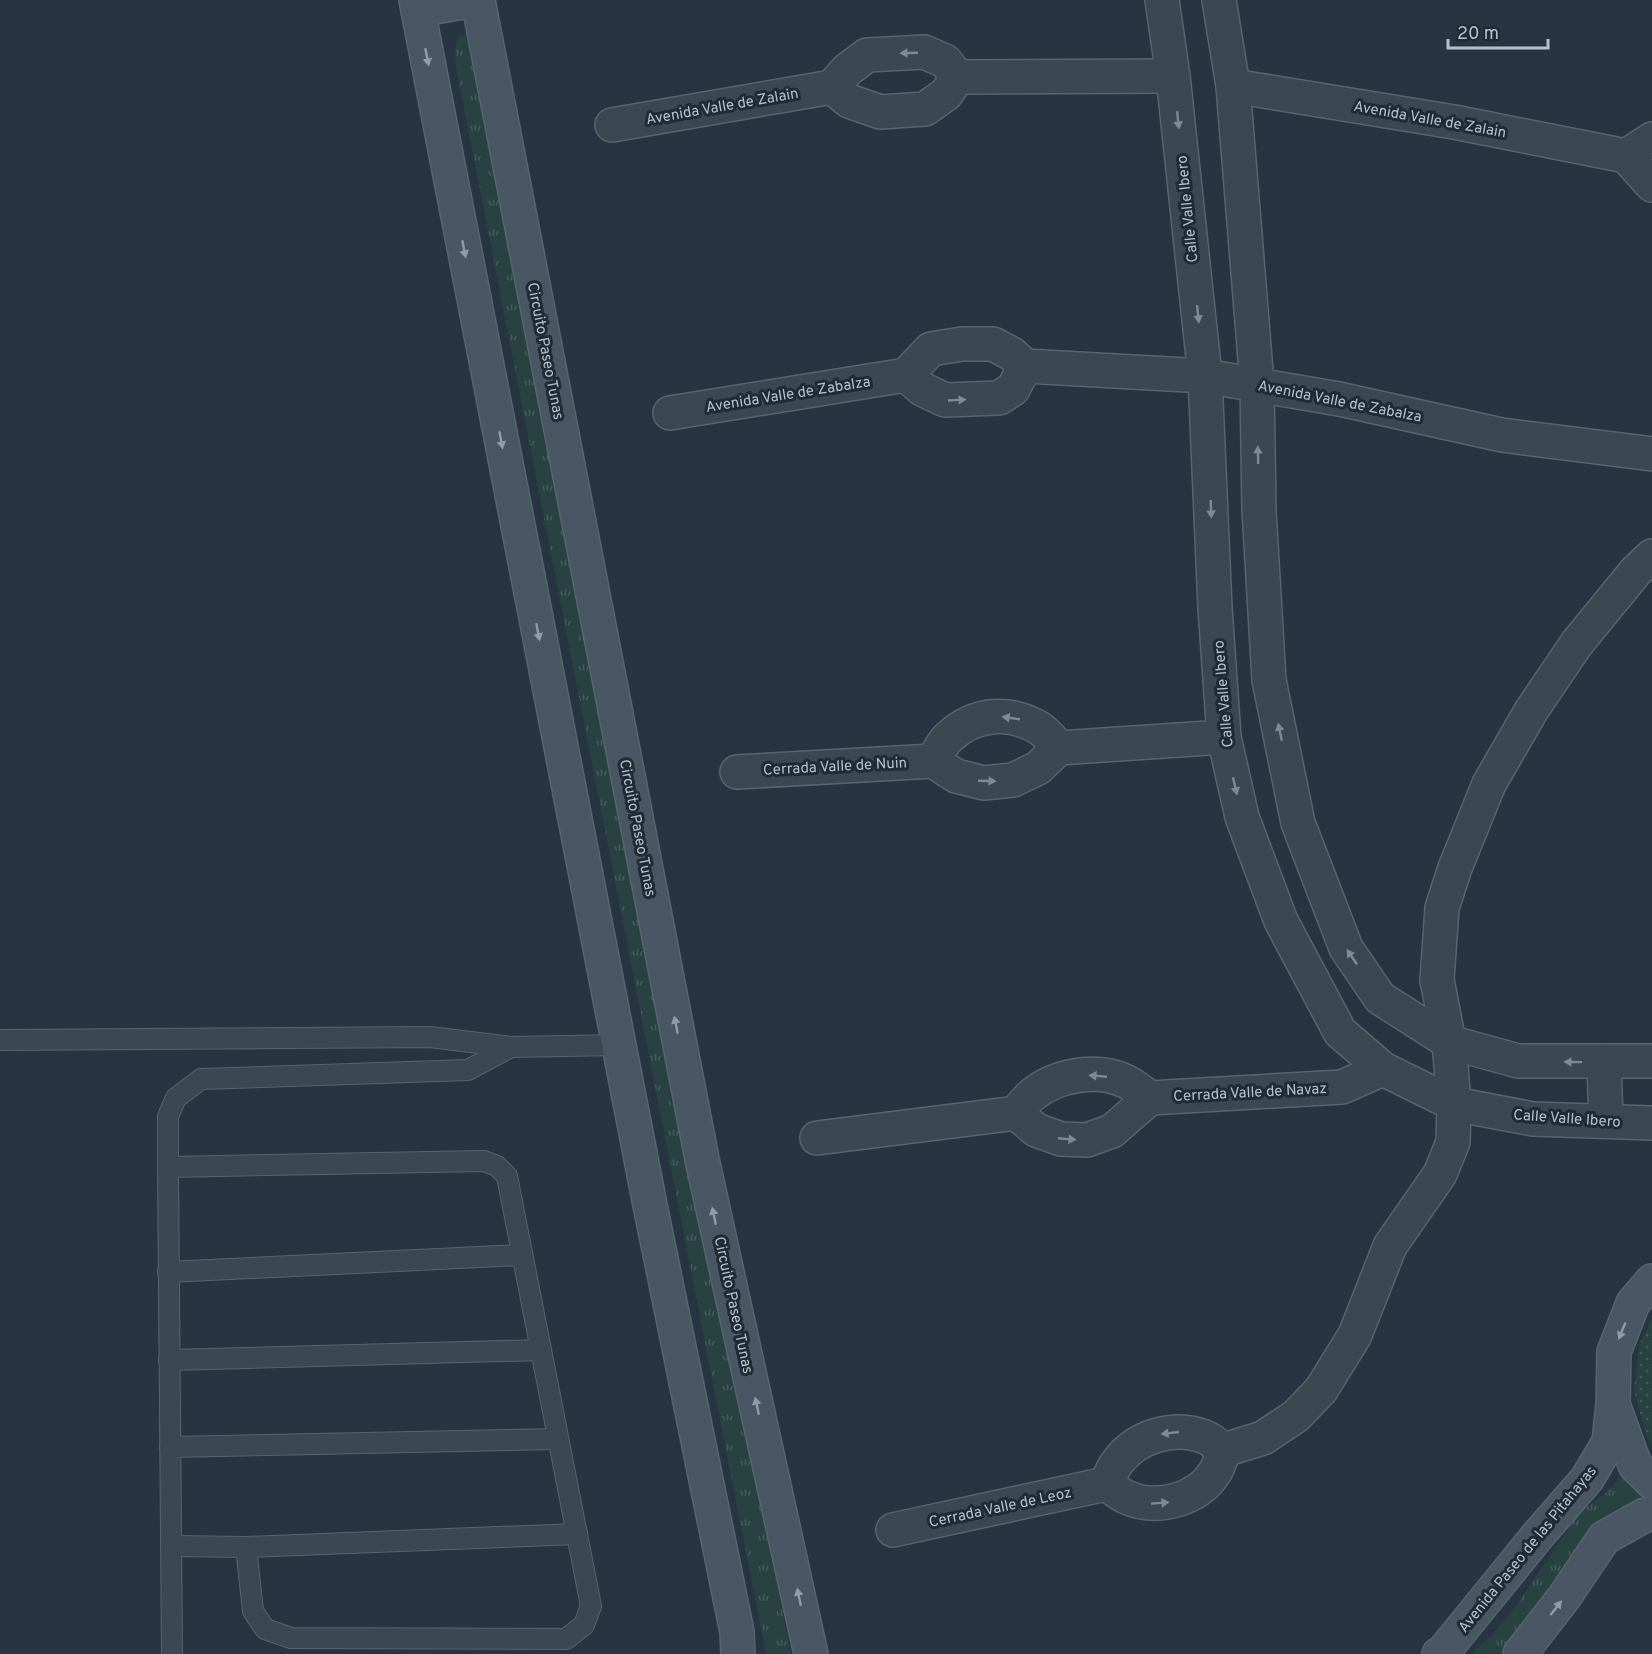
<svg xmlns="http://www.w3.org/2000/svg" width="1652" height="1654" viewBox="0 0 1652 1654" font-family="Overpass,sans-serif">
<defs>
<pattern id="grass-tufts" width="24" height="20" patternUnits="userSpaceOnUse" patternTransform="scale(1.5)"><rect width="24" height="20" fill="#284242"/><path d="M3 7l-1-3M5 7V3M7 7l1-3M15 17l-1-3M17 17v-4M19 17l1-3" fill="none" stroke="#455c5c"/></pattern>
<pattern id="park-dots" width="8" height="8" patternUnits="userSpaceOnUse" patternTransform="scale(1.5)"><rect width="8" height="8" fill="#284242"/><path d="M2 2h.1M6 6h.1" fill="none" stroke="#455c5c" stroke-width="1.8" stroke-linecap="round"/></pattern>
</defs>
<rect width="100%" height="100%" fill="#263541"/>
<g fill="url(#grass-tufts)">
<path d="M 461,34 L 468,37 L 472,45 L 696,1183 L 791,1654 L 765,1654 L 765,1649 L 456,67 C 455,55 453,44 461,34 Z"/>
<polygon points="1627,1469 1648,1493 1596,1525 1511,1643 1500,1654 1471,1654 1494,1633 1516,1606 1578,1514 1606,1493"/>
</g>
<polygon fill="url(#park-dots)" points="1652,1318 1652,1445 1646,1435 1634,1391 1639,1345"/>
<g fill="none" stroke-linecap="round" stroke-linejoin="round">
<defs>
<g id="lane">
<polyline points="0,1040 430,1037 511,1047"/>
<polyline points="168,1167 484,1161 497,1166 507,1176 591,1606 584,1625 566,1639 291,1638 265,1629 253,1611 246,1547 171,1546"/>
<polyline points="168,1272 522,1255"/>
<polyline points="169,1360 541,1350"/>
<polyline points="170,1447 558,1439"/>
<polyline points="246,1547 577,1534"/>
<polyline points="172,1654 168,1167 168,1116 176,1098 201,1079 468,1070 511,1047 619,1045"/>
</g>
<g id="street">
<polyline points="1162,0 1173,76 1205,376 1215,608 1224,737 1242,817 1281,921 1340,1032 1383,1069 1454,1104 1533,1119 1652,1123"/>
<polyline points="1219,0 1233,86 1257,384 1259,510 1269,680 1298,823 1346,948 1380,998 1449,1042 1518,1061 1652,1061"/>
<polyline points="1233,86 1454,122 1626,156 1652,185"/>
<polyline points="832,87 849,101 880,112 925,109 946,94 958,77"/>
<polyline points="612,125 832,87 847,70 867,55 924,52 945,61 958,77 1173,76"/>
<polyline points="1626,156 1652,139"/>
<polyline points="906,375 922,389 945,400 999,398 1013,389 1025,366"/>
<polyline points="670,413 906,375 931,349 962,344 993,344 1012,354 1025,366 1205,376 1339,399 1502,435 1652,454"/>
<path d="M 933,761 C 938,753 942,743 949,737 C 975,713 1009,710 1039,728 C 1047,733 1053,741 1059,748"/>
<polyline points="737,772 933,761 956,776 984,783 1013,780 1038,768 1059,748 1224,737"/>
<polyline points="1604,1063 1606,1121"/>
<polyline points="1016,1113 1036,1130 1061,1139 1087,1140 1112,1131 1150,1098"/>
<path d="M 817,1138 L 1016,1113 C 1021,1107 1026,1100 1032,1095 C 1056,1075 1099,1067 1127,1082 C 1135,1086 1143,1093 1150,1098 L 1342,1087 L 1383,1069"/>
<polyline points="1224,1450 1263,1438 1296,1416 1321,1390 1355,1335 1390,1246 1440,1174 1453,1142 1454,1104 1449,1042 1437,980 1442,908 1455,868 1489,784 1531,711 1577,643 1636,571 1652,556"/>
<path d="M 1106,1484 C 1110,1477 1112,1469 1117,1463 C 1136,1436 1174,1425 1205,1437 C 1212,1440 1218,1446 1224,1450"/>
<path d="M 893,1530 L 1106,1484 C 1113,1488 1119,1494 1126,1497 C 1156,1511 1198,1500 1215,1472 C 1219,1466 1221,1457 1224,1450"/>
</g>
<g id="secondary">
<polyline points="416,0 649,1200 737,1632 738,1654"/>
<polyline points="478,0 702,1159 811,1654"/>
<polyline points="418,10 474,0"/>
<polyline points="1652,1281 1633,1303 1614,1352 1613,1404 1635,1465 1652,1482"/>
<polyline points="1439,1654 1443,1652 1539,1534 1587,1479 1609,1442 1613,1404"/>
<polyline points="1520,1654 1565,1596 1604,1538 1645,1515 1652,1514"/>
</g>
</defs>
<use href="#lane" stroke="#58646e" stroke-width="22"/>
<use href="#street" stroke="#58646e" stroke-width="36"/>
<use href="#secondary" stroke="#58646e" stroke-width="36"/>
<use href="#lane" stroke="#3b4751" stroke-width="20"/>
<use href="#street" stroke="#3b4751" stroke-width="33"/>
<use href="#secondary" stroke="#495664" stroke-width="33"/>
</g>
<defs><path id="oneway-solid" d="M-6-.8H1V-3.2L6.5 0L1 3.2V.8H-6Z" transform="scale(1.5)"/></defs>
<g fill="#7f8a94">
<use href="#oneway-solid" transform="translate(909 53) rotate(178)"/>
<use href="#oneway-solid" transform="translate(1178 120) rotate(84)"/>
<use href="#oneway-solid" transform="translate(1198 314) rotate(84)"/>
<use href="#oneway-solid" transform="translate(957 400) rotate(-3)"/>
<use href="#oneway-solid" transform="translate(1258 455) rotate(-91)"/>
<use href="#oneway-solid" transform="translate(1211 509) rotate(88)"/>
<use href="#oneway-solid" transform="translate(1011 718) rotate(-171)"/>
<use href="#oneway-solid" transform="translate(1280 732) rotate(-102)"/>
<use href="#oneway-solid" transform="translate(987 781) rotate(2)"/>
<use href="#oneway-solid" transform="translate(1235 786) rotate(77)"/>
<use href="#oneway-solid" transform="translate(1352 957) rotate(-124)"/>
<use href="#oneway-solid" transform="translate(1573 1062) rotate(-179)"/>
<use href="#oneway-solid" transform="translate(1098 1076) rotate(-175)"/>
<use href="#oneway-solid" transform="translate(1067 1139) rotate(5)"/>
<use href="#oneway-solid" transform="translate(1170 1433) rotate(174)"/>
<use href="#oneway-solid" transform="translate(1160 1503) rotate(-4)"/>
</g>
<g fill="#909ca7">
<use href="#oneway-solid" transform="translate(427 57) rotate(79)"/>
<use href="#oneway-solid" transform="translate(464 249) rotate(79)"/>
<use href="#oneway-solid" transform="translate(501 440) rotate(79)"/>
<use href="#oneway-solid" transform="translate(538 632) rotate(79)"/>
<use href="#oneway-solid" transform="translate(676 1025) rotate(-101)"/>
<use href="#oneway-solid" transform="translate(714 1216) rotate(-102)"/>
<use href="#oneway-solid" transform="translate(1622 1331) rotate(112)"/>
<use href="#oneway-solid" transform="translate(757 1406) rotate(-102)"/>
<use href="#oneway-solid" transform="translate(799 1597) rotate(-102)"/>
<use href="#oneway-solid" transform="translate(1556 1608) rotate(-52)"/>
</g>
<g text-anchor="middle" stroke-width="6" stroke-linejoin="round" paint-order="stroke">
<g font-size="15" fill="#b7c1cb" stroke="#1f2c36">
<text transform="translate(722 106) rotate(-10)" y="5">Avenida Valle de Zalain</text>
<text transform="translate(1430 119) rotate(10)" y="5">Avenida Valle de Zalain</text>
<text transform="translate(1187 209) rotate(-96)" y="5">Calle Valle Ibero</text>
<text transform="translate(546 351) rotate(79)" y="5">Circuito Paseo Tunas</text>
<text transform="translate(788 394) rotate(-9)" y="5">Avenida Valle de Zabalza</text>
<text transform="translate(1340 401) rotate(11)" y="5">Avenida Valle de Zabalza</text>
<text transform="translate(1223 694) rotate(-95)" y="5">Calle Valle Ibero</text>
<text transform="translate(835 766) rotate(-3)" y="5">Cerrada Valle de Nuin</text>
<text transform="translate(638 828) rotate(79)" y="5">Circuito Paseo Tunas</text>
<text transform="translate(1250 1092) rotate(-3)" y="5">Cerrada Valle de Navaz</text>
<text transform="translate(1567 1118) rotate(4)" y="5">Calle Valle Ibero</text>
<text transform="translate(734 1305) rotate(78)" y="5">Circuito Paseo Tunas</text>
<text transform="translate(1000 1507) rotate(-12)" y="5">Cerrada Valle de Leoz</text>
<text transform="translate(1527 1549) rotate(-51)" y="5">Avenida Paseo de las Pitahayas</text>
</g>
</g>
<path d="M1448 39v9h100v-9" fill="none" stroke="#b7c1cb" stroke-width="3"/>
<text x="1457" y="39" font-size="18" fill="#b7c1cb" stroke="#1f2c36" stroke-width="4.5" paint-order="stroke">20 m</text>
</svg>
